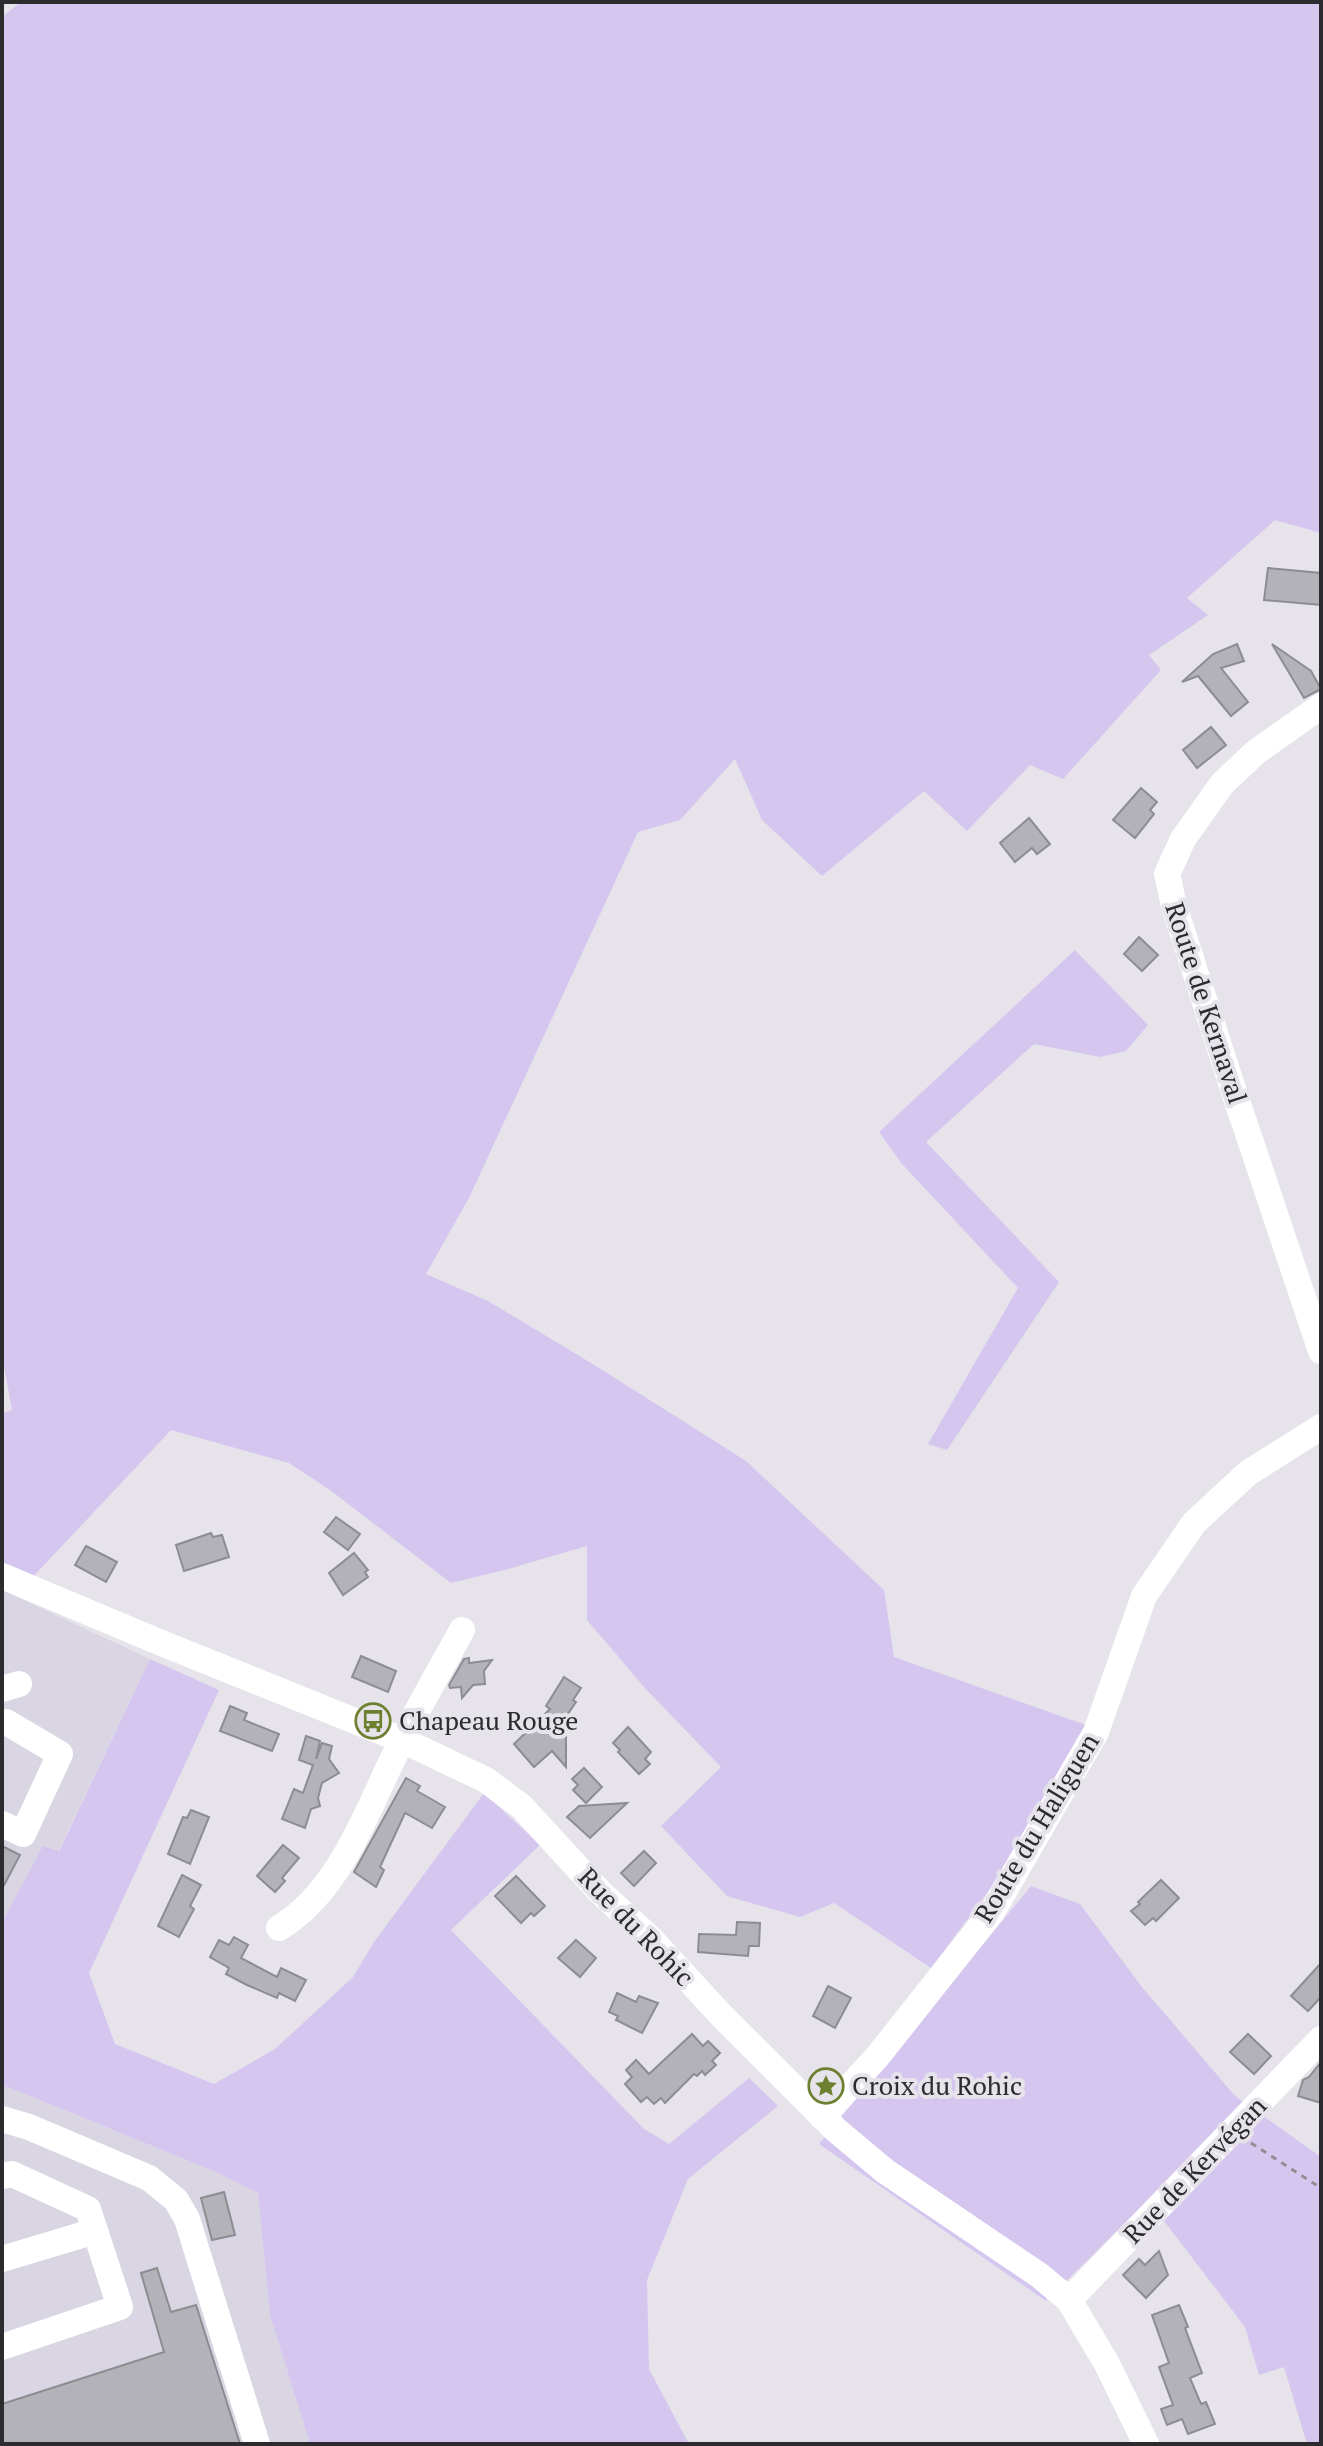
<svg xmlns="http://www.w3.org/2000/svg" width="1323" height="2446" viewBox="0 0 1323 2446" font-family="'PT Serif',serif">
<rect width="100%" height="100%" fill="#e6e3eb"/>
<g fill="#d9d5e2">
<polygon points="2,1590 150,1659 58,1851 2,1923"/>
<polygon points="2,2087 8,2087 216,2172 258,2193 270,2315 310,2444 2,2444"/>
</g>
<g fill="#d5c6f0">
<polygon points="21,2 1321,2 1321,533 1275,520 1187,598 1208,615 1149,655 1161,670 1063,779 1030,765 967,831 924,791 822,876 762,820 735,759 680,820 638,832 470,1196 426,1274 488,1301 596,1366 746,1461 884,1590 894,1657 1086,1725 1007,1866 931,1968 834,1903 800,1917 727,1896 661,1826 721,1767 644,1687 587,1620 587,1546 508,1569 451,1583 330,1490 289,1463 171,1430 15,1596 2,1590 2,1414 12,1410 2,1355 2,17"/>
<polygon points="1075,950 1148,1025 1126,1051 1100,1057 1034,1044 926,1142 1059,1282 947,1450 928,1444 1018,1288 902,1164 879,1132"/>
<polygon points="150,1659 219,1690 89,1973 115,2044 214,2084 275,2049 353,1977 374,1942 484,1793 540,1845 451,1930 644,2129 669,2144 749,2078 778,2106 688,2179 647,2280 649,2369 689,2444 310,2444 270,2315 258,2193 216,2172 8,2087 2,2087 2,1923 43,1846 59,1851"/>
<polygon points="1031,1886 1080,1904 1142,1987 1235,2096 1321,2157 1321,2444 1307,2444 1284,2367 1259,2375 1245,2327 1148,2200 1046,2301 819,2144"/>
</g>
<g fill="#b4b2b9" stroke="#8e8c93" stroke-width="2">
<polygon points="1268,568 1321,573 1321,605 1264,600"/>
<polygon points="1237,644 1244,661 1221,668 1248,702 1231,716 1198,676 1182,682 1213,654"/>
<polygon points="1272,644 1311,671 1321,689 1304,698"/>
<polygon points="1211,727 1226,745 1197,768 1183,750"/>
<polygon points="1141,788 1157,802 1150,810 1154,814 1135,838 1113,820"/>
<polygon points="1029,818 1050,844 1037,854 1032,848 1015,862 1000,843"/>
<polygon points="1139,937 1158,955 1142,971 1124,954"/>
<polygon points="336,1517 360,1534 348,1550 324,1532"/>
<polygon points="211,1533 213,1537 222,1535 229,1557 184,1571 176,1545"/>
<polygon points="86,1546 117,1562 106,1582 75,1565"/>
<polygon points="354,1553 368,1570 365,1572 368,1577 343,1595 329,1573"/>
<polygon points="361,1656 396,1671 388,1692 352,1677"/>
<polygon points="469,1658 469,1663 492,1660 484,1671 485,1684 473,1685 462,1698 461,1687 450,1688 449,1685 464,1659"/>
<polygon points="564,1677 581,1688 573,1700 576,1702 559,1727 566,1731 566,1767 552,1751 534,1767 514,1744 550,1709 546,1706"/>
<polygon points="230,1706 247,1713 244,1720 279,1734 272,1751 220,1731"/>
<polygon points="628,1727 651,1752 645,1759 650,1764 639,1774 618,1752 620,1750 613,1743"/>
<polygon points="306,1736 320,1741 316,1759 322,1743 332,1746 329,1759 339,1773 322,1783 318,1798 320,1806 311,1809 305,1828 282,1819 294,1789 303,1793 313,1765 299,1760"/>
<polygon points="584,1768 602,1787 586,1803 573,1790 578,1785 572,1779"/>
<polygon points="406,1778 420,1786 417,1791 445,1807 432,1828 405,1813 380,1867 384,1870 376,1887 354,1872"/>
<polygon points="627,1803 590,1838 567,1817 579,1806"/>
<polygon points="191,1810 209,1817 190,1864 168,1854 183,1817 187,1818"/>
<polygon points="283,1845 299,1858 282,1878 285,1881 275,1892 257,1876"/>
<polygon points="2,1846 20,1855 2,1889"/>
<polygon points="644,1851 656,1863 634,1886 621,1873"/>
<polygon points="182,1875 201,1885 190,1906 194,1909 179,1937 158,1926"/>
<polygon points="516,1876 545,1906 534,1916 531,1913 521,1923 495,1896"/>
<polygon points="1161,1880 1179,1898 1156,1921 1153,1918 1145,1925 1131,1911 1140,1904 1138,1902"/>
<polygon points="737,1922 760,1923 759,1946 749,1946 748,1956 698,1952 699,1934 736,1935"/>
<polygon points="234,1937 248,1945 241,1958 277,1977 281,1968 306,1980 295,2001 279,1993 277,1998 247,1985 226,1974 229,1968 210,1957 219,1940 229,1945"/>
<polygon points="576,1940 596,1958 580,1977 558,1958"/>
<polygon points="1321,1963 1321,1997 1308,2011 1291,1996"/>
<polygon points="828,1986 851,1998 835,2028 813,2016"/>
<polygon points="617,1993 636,2002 639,1996 658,2003 642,2033 616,2020 618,2016 609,2012"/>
<polygon points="692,2034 703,2046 708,2041 720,2053 712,2061 716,2065 705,2075 702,2071 697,2076 694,2074 665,2103 661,2098 654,2104 647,2097 641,2102 625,2084 632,2077 626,2070 636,2060 649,2074"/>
<polygon points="1248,2034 1271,2056 1254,2074 1230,2052"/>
<polygon points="1321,2062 1321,2103 1298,2096 1303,2080 1309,2077"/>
<polygon points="224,2192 235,2235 212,2240 201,2198"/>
<polygon points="1159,2251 1168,2275 1146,2298 1123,2275 1139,2259 1145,2265"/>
<polygon points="157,2268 171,2312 196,2305 240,2444 2,2444 2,2404 164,2352 141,2273"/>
<polygon points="1179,2305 1188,2327 1185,2328 1202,2373 1190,2378 1201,2404 1206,2402 1215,2424 1188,2434 1182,2419 1167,2425 1161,2409 1173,2405 1159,2367 1169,2363 1152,2315"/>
</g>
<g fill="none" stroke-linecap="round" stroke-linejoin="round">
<polyline stroke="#918f94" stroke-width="3" stroke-dasharray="6 6" stroke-linecap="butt" points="1251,2143 1321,2188"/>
<g stroke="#fff" stroke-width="26">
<polyline points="1321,706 1256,752 1222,784 1183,839 1167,874 1174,906 1234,1092 1321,1351"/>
<polyline points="2,1576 159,1642 402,1740 486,1780 522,1807 600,1892 651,1939 721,2015 836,2130 885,2171 1039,2275 1069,2300 1107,2364 1146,2444"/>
<polyline points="2,1689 19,1684"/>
<polyline points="2,1723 6,1722 60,1754 23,1834 2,1824"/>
<path d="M 279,1928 C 342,1890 368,1807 400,1744 C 419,1706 441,1668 462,1630"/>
<polyline points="822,2117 877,2057 992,1912 1096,1732 1144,1596 1194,1523 1248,1473 1321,1427"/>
<polyline points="2,2119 29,2127 149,2178 176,2200 187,2219 257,2444"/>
<polyline points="2,2176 12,2174 88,2209 120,2307 2,2347"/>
<polyline points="2,2259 95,2231"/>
<polyline points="1069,2300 1321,2039"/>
</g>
</g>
<defs>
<symbol id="bus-ring" viewBox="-11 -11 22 22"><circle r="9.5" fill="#e6e3eb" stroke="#6d8030" stroke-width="1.5"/><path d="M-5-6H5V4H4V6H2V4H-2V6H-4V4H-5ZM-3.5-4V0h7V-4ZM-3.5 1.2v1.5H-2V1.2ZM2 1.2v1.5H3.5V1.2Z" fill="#6d8030"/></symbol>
<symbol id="sight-ring" viewBox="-11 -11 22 22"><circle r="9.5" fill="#e6e3eb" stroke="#6d8030" stroke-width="1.5"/><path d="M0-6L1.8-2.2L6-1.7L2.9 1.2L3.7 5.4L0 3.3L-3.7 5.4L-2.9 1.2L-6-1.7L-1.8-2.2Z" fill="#6d8030"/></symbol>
</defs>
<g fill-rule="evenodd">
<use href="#bus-ring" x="353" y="1701" width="40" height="40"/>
<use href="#sight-ring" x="806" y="2066" width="40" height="40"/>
</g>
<g text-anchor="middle" stroke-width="8" stroke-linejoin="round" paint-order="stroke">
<g font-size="26" fill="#2c2b2e" stroke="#e6e3eb">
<text transform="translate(1206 1003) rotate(72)" y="9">Route de Kernaval</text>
<text transform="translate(1037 1828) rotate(-59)" y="9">Route du Haliguen</text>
<text transform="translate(636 1927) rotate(46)" y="9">Rue du Rohic</text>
<text transform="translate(1195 2170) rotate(-46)" y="9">Rue de Kervégan</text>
</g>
<g font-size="26" fill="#2c2b2e" stroke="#e6e3eb" text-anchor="start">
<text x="399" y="1730">Chapeau Rouge</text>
<text x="852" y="2095">Croix du Rohic</text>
</g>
</g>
<rect width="1323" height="2446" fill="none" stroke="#2c2b2e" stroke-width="8"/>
</svg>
